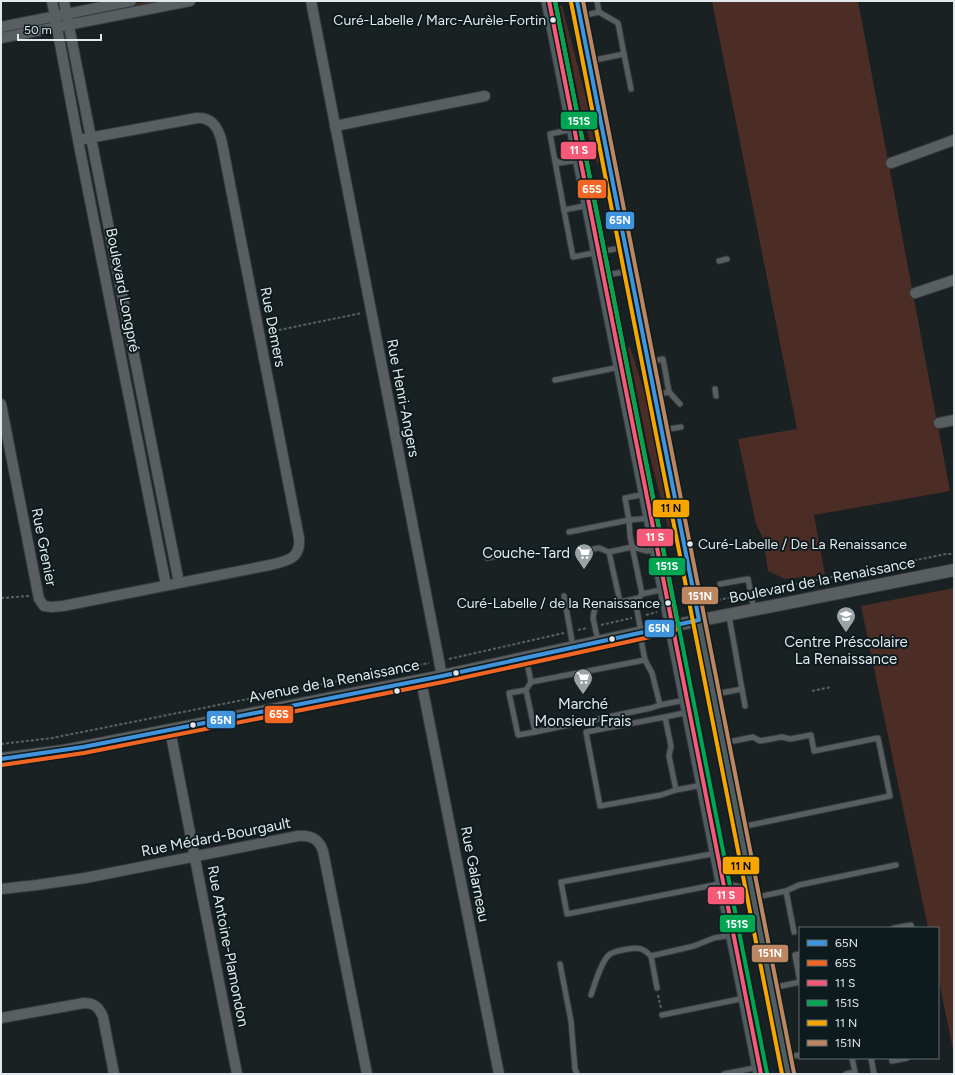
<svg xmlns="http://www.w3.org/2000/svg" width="955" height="1075" viewBox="0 0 955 1075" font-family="Figtree,sans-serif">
<rect width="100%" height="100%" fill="#1a2123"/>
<g fill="#4c2d26">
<polygon points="150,1 169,1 78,19 77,15"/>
<polygon points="712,1 858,1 950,491 814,515 825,575 785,579 768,571 763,538 756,524 738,439 797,429"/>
<polygon points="560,6 562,6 585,94 599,163 597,163 582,115"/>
<polygon points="630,347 646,397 674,543 672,543 648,449 628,348"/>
<polygon points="954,588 954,1054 938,976 938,928 928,928 861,606"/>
</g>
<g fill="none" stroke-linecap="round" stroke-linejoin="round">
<defs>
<g id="service">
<polyline points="597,1 599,12"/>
<polyline points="582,16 599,12 618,23 624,54 590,61"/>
<polyline points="624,54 631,89"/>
<polyline points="574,129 550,134 564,210 589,205"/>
<polyline points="555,160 560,163 579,160"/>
<polyline points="564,210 573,257 625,247"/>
<polyline points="719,261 727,259"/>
<polyline points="605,279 612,274 629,271"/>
<polyline points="649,362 663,359 669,392 656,395"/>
<polyline points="555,380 620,367"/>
<polyline points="715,389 716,396"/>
<polyline points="669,392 680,404"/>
<polyline points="663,430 681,427"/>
<polyline points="646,494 625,498 629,520 630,536 642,594 665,589"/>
<polyline points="569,532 629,520 650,518"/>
<polyline points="578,552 599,548 609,552"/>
<polyline points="487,558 515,553"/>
<polyline points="720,584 748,579 754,610"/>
<polyline points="642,594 639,598 620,602 609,552 632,547 647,551 656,549"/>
<polyline points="564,596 573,647"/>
<polyline points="635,599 641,632 642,645 645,660 652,673 660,705 685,700"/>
<polyline points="729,616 745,706"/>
<polyline points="598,641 593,618 595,607 620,602"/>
<polyline points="526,658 531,682 645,660"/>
<polyline points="526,690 509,693 518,735 535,732 526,690 531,682"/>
<polyline points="716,694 742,689"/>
<polyline points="689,712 665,717 671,746 669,756 676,790 702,785"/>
<polyline points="665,717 586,732 600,806 661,795 676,790"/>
<polyline points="535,732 651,708 660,705"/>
<polyline points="724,743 753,737 760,741 782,737 790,739 811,735 814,751 878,738 890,796 741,827"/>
<polyline points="717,853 561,882 567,914 724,883 740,887 750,885"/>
<polyline points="786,891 799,885 896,865"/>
<polyline points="728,903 786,891 794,932"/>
<polyline points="894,928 911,925 912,928"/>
<polyline points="560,964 571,1021 575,1069 577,1074"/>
<polyline points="657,988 651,956 694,946 714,938 732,935"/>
<polyline points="772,988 800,982 795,955 800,954"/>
<path d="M 591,995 C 595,984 601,961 610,954 C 615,951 622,950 628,949 C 638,947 643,948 651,956"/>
<polyline points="662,1015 745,998"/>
<polyline points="787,1057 800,1055"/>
<polyline points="871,1058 874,1074"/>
<polyline points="892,1058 892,1061 907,1058"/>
<polyline points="724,1074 759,1067"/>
<polyline points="846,1074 855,1072 852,1058"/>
</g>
<g id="minor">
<polyline points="52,1 78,140 166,585"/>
<polyline points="64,1 179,583"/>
<polyline points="311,1 442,676"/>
<polyline points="1,27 131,1"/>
<polyline points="1,38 190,1"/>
<polyline points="335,126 485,96"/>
<polyline points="891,163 954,140"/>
<polyline points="915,293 954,280"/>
<path d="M 1,404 L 39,599 L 44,606 L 52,607 L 63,606 L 270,565 C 287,561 301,559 299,538 L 222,143 C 219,129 213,117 197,118 L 78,140"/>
<polyline points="939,423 954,420"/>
<polyline points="421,680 499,1074"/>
<polyline points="170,730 237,1074"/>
<path d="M 1,889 L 37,885 L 85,878 L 298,836 C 311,835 319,839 323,851 L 367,1074"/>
<path d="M 1,1018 L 84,1003 C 94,1003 99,1007 103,1017 L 114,1074"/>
</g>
<polyline id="tertiary" points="1,759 63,751 170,730 442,676 656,629 954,570"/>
<g id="primary">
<polyline points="549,1 761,1074"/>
<polyline points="577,1 788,1074"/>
</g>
</defs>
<use href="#service" stroke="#363a3d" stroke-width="7"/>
<use href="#minor" stroke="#363a3d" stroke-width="12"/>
<use href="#tertiary" stroke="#363a3d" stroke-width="14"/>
<use href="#primary" stroke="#363a3d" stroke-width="17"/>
<g stroke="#5b6162" stroke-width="2" stroke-dasharray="3 2" stroke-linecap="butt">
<polyline points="269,332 362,313"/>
<polyline points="757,592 946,554 954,554"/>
<polyline points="1,598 29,596"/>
<polyline points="708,602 743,595"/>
<polyline points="646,615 657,612"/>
<polyline points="601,625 632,618"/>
<polyline points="578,630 587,628"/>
<polyline points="449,659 564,633"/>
<polyline points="812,691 831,687"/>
<polyline points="1,744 52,738 429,663"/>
<polyline points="658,995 661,1008"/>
</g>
<use href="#service" stroke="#595f61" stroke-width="5"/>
<use href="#minor" stroke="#595f61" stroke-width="10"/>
<use href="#tertiary" stroke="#595f61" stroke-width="12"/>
<use href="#primary" stroke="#505d60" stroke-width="15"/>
<defs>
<polyline id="bus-1" points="1,759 83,747 442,676 699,620 577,1"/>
<polyline id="bus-2" points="2,765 84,753 443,682 673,632 677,629 678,625 555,1"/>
<polyline id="bus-3" points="549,1 761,1074"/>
<polyline id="bus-4" points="555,1 767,1073"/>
<polyline id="bus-5" points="571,2 782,1074"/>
<polyline id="bus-6" points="583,1 794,1073"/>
</defs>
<use href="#bus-1" stroke="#0d1a1e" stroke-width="7"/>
<use href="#bus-2" stroke="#0d1a1e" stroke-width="7"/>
<use href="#bus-3" stroke="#0d1a1e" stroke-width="7"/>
<use href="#bus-4" stroke="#0d1a1e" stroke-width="7"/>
<use href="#bus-5" stroke="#0d1a1e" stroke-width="7"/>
<use href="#bus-6" stroke="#0d1a1e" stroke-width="7"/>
<use href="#bus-1" stroke="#4094de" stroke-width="4"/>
<use href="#bus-2" stroke="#f26522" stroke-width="4"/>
<use href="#bus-3" stroke="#f75a77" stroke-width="4"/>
<use href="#bus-4" stroke="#00a651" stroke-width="4"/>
<use href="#bus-5" stroke="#f7a600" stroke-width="4"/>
<use href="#bus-6" stroke="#bb8660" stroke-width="4"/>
</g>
<defs>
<symbol id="supermarket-pin" viewBox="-11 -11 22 30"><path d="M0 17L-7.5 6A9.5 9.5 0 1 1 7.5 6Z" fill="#9ba3a6" stroke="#0d1a1e"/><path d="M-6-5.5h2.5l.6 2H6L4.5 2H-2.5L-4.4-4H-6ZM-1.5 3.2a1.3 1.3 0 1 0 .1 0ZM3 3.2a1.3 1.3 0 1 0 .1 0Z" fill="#fff"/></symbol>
<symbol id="school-pin" viewBox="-11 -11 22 30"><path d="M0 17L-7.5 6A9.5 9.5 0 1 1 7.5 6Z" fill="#9ba3a6" stroke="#0d1a1e"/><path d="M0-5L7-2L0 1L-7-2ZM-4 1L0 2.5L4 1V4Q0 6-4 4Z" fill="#fff"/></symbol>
</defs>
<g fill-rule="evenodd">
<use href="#supermarket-pin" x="573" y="542" width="22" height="30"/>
<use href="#school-pin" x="835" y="605" width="22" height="30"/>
<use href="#supermarket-pin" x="572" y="667" width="22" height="30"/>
</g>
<g fill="#e1e9ec" stroke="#0d1a1e" stroke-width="1.5">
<circle cx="553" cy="20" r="3.5"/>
<circle cx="690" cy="544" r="3.5"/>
<circle cx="668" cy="603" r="3.5"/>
<circle cx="612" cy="639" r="3.5"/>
<circle cx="456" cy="673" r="3.5"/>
<circle cx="397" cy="691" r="3.5"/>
<circle cx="193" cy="725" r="3.5"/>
</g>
<g text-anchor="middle" stroke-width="4" stroke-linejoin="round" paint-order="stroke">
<g font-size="14" fill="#e1e9ec" stroke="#0d1a1e" text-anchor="end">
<text x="546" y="25">Curé-Labelle / Marc-Aurèle-Fortin</text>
<text x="698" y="549" text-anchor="start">Curé-Labelle / De La Renaissance</text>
<text x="660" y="608">Curé-Labelle / de la Renaissance</text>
</g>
<g font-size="15" fill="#e1e9ec" stroke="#0d1a1e">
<text transform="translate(123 290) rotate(79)" y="5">Boulevard Longpré</text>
<text transform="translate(273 327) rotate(79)" y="5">Rue Demers</text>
<text transform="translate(403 398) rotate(79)" y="5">Rue Henri-Angers</text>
<text transform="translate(44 547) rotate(79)" y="5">Rue Grenier</text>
<text transform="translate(822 580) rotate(-11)" y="5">Boulevard de la Renaissance</text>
<text transform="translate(334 681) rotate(-11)" y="5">Avenue de la Renaissance</text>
<text transform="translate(216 837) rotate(-11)" y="5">Rue Médard-Bourgault</text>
<text transform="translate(475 874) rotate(79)" y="5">Rue Galarneau</text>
<text transform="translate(228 946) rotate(79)" y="5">Rue Antoine-Plamondon</text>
</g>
<g font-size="15" fill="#e1e9ec" stroke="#0d1a1e">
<text x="570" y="558" text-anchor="end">Couche-Tard</text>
<text x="846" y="647">Centre Préscolaire<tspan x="846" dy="17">La Renaissance</tspan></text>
<text x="583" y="709">Marché<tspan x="583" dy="17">Monsieur Frais</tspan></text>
</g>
</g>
<g stroke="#0d1a1e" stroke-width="1.5">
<rect x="560" y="111" width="38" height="19" rx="4" fill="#00a651"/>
<rect x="560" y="141" width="37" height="19" rx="4" fill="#f75a77"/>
<rect x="577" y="179" width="30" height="20" rx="4" fill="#f26522"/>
<rect x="605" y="211" width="30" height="19" rx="4" fill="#4094de"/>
<rect x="652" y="499" width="38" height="19" rx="4" fill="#f7a600"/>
<rect x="636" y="528" width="38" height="19" rx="4" fill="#f75a77"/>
<rect x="648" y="557" width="38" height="19" rx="4" fill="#00a651"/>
<rect x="681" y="586" width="38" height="19" rx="4" fill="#bb8660"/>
<rect x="644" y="619" width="31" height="19" rx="4" fill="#4094de"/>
<rect x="264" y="705" width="30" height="19" rx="4" fill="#f26522"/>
<rect x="206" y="710" width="30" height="19" rx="4" fill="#4094de"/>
<rect x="722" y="856" width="38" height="19" rx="4" fill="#f7a600"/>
<rect x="707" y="886" width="38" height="19" rx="4" fill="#f75a77"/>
<rect x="719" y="914" width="37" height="19" rx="4" fill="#00a651"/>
<rect x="751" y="944" width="38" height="19" rx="4" fill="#bb8660"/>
</g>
<g font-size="11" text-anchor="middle" font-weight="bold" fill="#fff">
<text x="579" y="125">151S</text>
<text x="579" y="154">11 S</text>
<text x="592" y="193">65S</text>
<text x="620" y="224">65N</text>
<text x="655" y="541">11 S</text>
<text x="667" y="570">151S</text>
<text x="700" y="600">151N</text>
<text x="659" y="632">65N</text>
<text x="279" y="718">65S</text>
<text x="221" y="724">65N</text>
<text x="726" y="899">11 S</text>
<text x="737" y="928">151S</text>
<text x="770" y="957">151N</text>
</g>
<g font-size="11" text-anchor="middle" font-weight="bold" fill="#111">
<text x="671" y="512">11 N</text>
<text x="741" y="870">11 N</text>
</g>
<rect width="955" height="1075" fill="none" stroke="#e1e9ec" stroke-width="4"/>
<rect x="799" y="927" width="140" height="132" fill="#0d1a1e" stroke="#626d70"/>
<rect x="807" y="940" width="20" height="6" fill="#4094de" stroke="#626d70"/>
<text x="835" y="947" font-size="12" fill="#e1e9ec">65N</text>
<rect x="807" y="960" width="20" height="6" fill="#f26522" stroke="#626d70"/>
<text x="835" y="967" font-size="12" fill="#e1e9ec">65S</text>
<rect x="807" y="980" width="20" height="6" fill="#f75a77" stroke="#626d70"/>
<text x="835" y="987" font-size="12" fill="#e1e9ec">11 S</text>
<rect x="807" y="1000" width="20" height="6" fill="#00a651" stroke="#626d70"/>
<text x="835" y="1007" font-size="12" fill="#e1e9ec">151S</text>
<rect x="807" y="1020" width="20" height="6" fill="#f7a600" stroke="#626d70"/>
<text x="835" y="1027" font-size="12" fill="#e1e9ec">11 N</text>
<rect x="807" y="1040" width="20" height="6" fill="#bb8660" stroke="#626d70"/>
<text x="835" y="1047" font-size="12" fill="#e1e9ec">151N</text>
<path d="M18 34v6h83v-6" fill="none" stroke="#e1e9ec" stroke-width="2"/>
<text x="24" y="34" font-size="12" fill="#e1e9ec" stroke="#0d1a1e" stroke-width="3" paint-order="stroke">50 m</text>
</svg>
